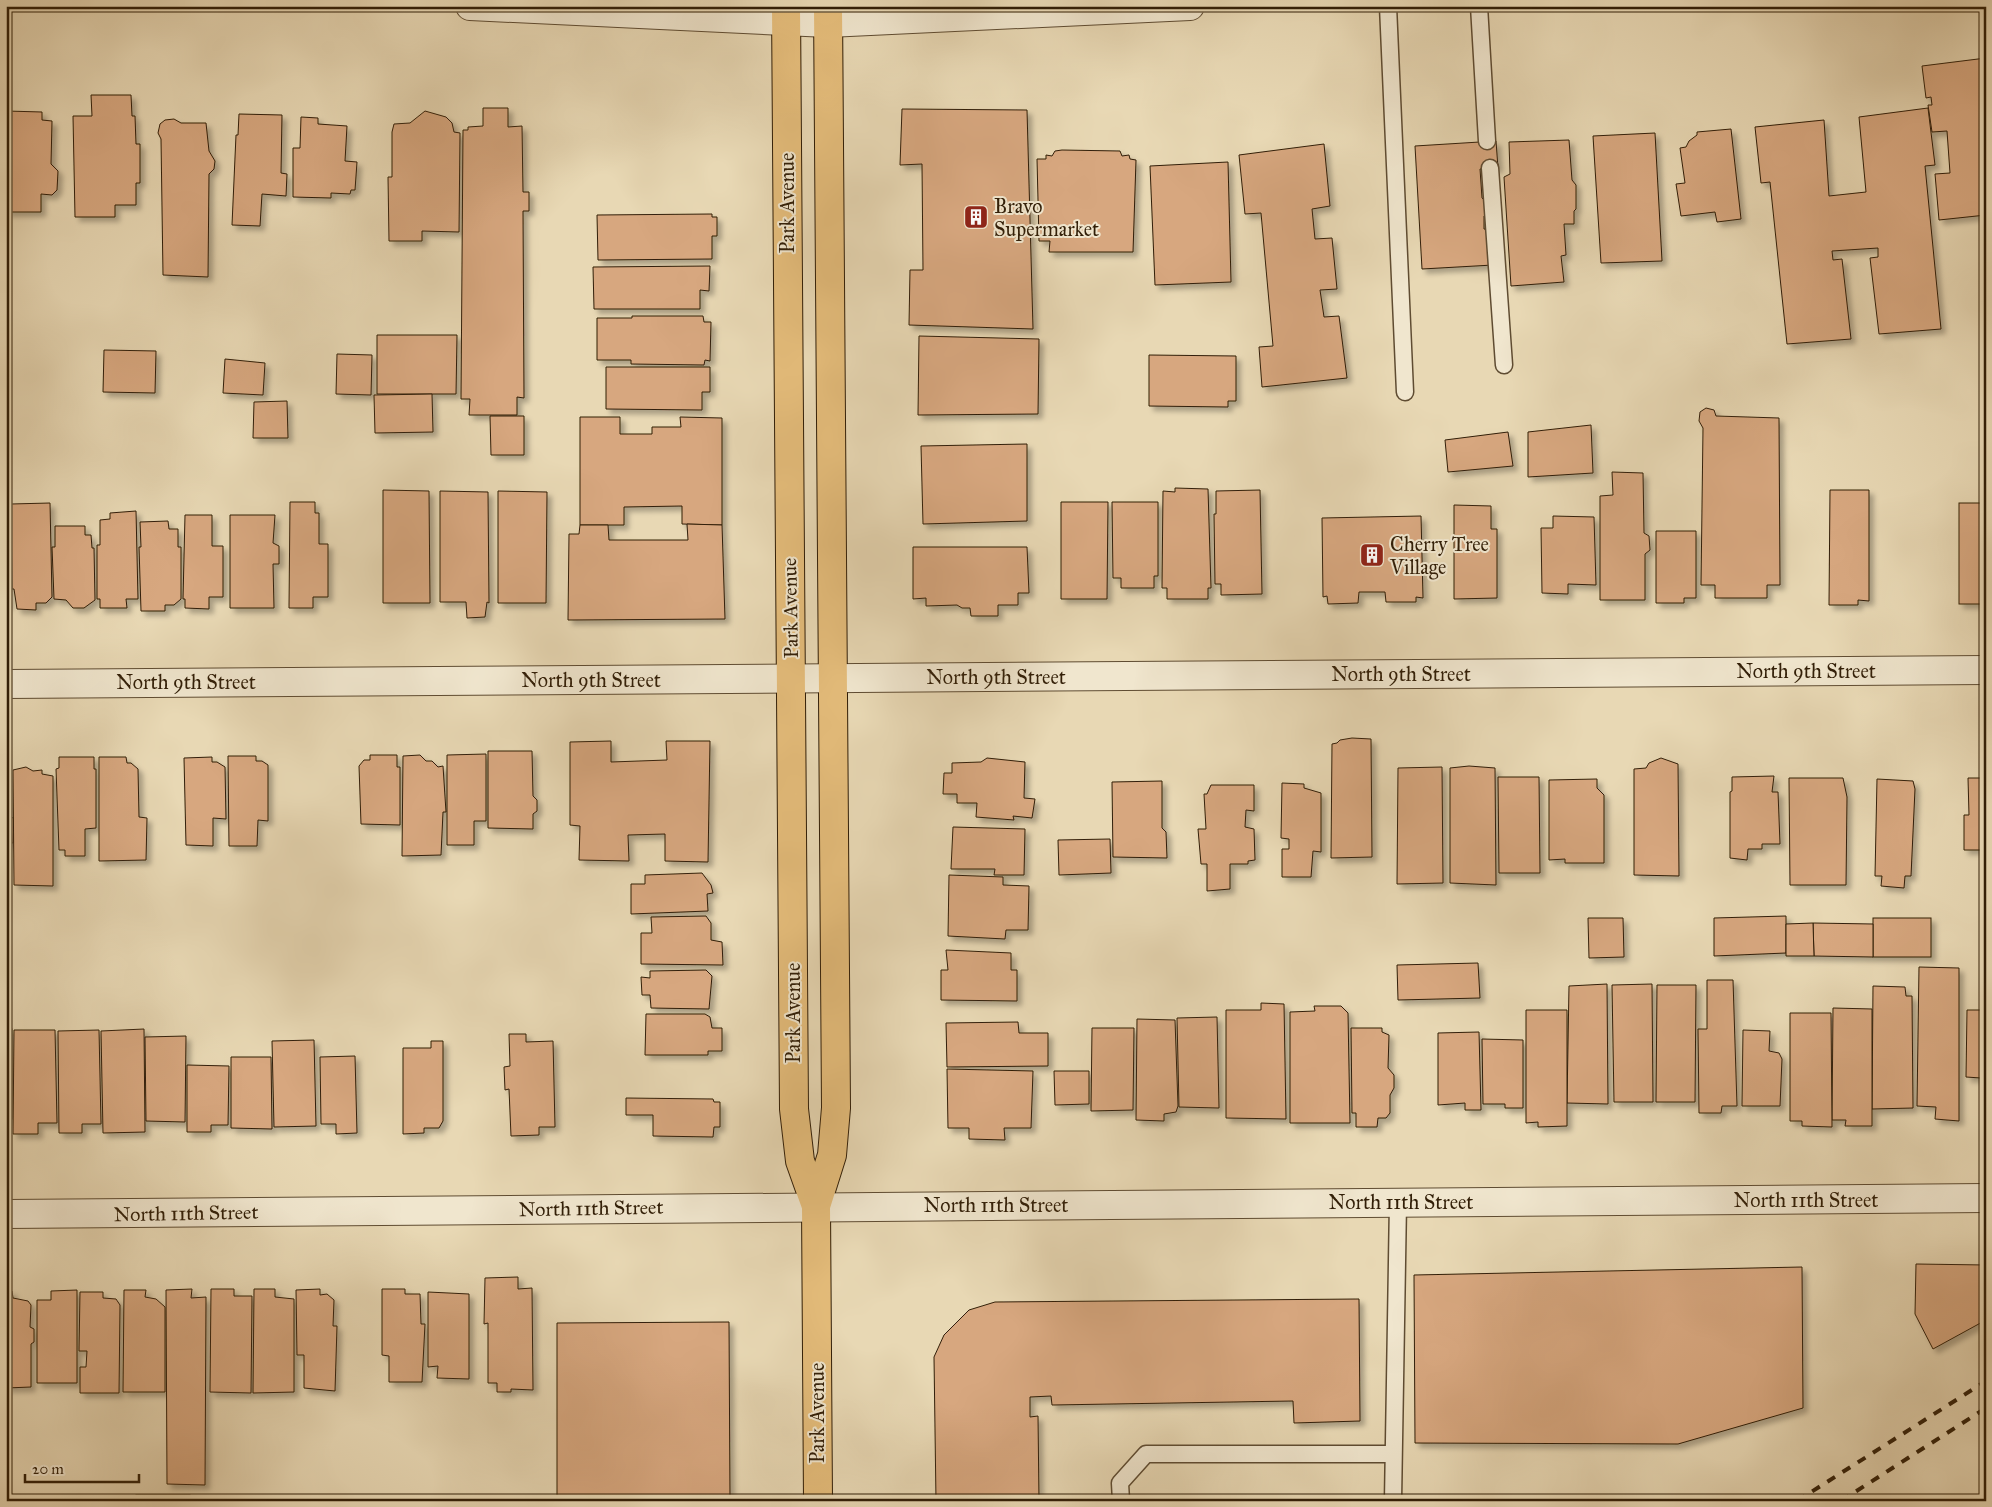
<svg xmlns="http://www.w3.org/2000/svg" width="1992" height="1507" viewBox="0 0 1992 1507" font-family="'IM FELL Great Primer',serif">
<defs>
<filter id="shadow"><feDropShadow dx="4.5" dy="4.5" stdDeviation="2.5" flood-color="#0004"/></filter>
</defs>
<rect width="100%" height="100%" fill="#e8d8b4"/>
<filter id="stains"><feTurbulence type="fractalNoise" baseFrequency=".004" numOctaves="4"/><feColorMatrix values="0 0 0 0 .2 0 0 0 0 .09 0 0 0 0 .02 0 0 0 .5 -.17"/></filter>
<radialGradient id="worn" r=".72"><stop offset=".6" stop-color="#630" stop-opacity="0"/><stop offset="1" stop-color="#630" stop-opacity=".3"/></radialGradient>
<g fill="#d7a77f" stroke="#311e07" filter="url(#shadow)">
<polygon points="1986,58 1986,215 1939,220 1935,174 1950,173 1947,131 1932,132 1928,105 1932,105 1931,97 1926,98 1922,66"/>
<polygon points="91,95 131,95 132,116 135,116 136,144 140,144 140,183 136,183 136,205 115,205 115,217 75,217 73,116 92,116"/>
<polygon points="483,108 508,108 508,127 522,126 523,192 529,192 529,211 523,211 524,398 517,397 517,415 469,415 470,399 461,399 463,130 468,130 468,127 483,126"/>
<polygon points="1928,108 1935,165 1925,166 1941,329 1879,334 1870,258 1878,257 1878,248 1832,251 1833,260 1842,259 1851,339 1787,344 1770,182 1761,183 1755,127 1824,120 1829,196 1866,192 1859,117"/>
<polygon points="902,109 1027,110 1033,329 909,325 910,270 923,270 922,164 900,165"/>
<polygon points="6,111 42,112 42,120 52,121 51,164 58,171 57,190 52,195 41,194 41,212 6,212"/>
<polygon points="425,111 446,117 452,123 454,132 460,133 459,232 422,231 422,241 389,241 388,177 392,177 392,132 394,124 410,123"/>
<polygon points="239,114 282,115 281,173 287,174 286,196 262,194 260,226 232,225 236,135 238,135"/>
<polygon points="301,117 318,118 318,124 347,126 345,161 357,162 355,190 351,190 350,194 331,193 331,198 293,197 293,148 300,148"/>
<polygon points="174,119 181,123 206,123 209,151 215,161 214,169 209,174 208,277 163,275 161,139 158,133 160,124 165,120"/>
<polygon points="1731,129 1741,219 1717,222 1715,212 1681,216 1676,184 1685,183 1680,148 1686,147 1689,141 1697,135 1697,132"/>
<polygon points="1655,133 1662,261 1601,263 1593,136"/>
<polygon points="1569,140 1572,180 1576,185 1576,209 1574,211 1574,224 1564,224 1566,255 1561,256 1564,282 1511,286 1504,177 1510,174 1509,142"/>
<polygon points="1496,141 1498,168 1480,169 1482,198 1487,203 1487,213 1484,216 1484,229 1491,230 1493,265 1422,269 1415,146"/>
<polygon points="1324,144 1330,206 1312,209 1315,239 1332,238 1337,289 1320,290 1324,317 1339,316 1347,378 1262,387 1259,347 1273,346 1261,213 1245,214 1239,155"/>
<polygon points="1062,150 1120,151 1122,156 1129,155 1130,159 1136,160 1133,252 1049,252 1050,241 1039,241 1037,159 1046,159 1046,155 1052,156 1055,151"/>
<polygon points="1228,162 1231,282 1155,285 1150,166"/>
<polygon points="712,214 712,217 717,217 717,236 712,236 712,259 598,260 597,215"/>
<polygon points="710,266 709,291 700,290 700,309 594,309 593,267"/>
<polygon points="632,316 703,316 704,322 711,322 710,361 705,360 704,365 631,364 631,360 597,360 597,318 632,318"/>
<polygon points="377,335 457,335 456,394 377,394"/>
<polygon points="919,336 1039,339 1038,414 918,415"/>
<polygon points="104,350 156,351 155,393 103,392"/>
<polygon points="337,354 372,355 371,395 336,394"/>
<polygon points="1149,355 1236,356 1236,401 1228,401 1228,407 1149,406"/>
<polygon points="225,359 265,363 263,395 223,393"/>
<polygon points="606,367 710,367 710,392 702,392 702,410 606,409"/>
<polygon points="432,394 433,432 375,433 374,395"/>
<polygon points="287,401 288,438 253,438 254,402"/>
<polygon points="1706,408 1714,410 1716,416 1779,418 1780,585 1767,585 1767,598 1715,598 1715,585 1701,585 1703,428 1699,421 1700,412"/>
<polygon points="490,416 524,416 524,455 491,455"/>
<polygon points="580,417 620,417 620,434 652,434 652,427 681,427 680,417 722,418 722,525 682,524 682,506 624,507 624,525 580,525"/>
<polygon points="1591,425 1593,473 1528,477 1528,432"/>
<polygon points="1508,432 1513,466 1448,472 1445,440"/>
<polygon points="1027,444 1027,521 923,524 921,446"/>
<polygon points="1612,472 1643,473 1644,533 1649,536 1650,550 1645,554 1645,600 1600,600 1600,496 1613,495"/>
<polygon points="1175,488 1208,489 1211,588 1208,588 1208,599 1167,599 1167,588 1162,588 1163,491 1175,492"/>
<polygon points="383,490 429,491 430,603 383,603"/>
<polygon points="1260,490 1262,594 1221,595 1221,584 1215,584 1214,514 1216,514 1216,491"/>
<polygon points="1830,490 1869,490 1869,601 1858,600 1858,605 1829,605"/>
<polygon points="440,491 488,492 489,603 487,602 485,617 467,618 466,602 440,602"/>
<polygon points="498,491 547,492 546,603 498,603"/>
<polygon points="290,502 315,502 315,513 319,513 319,544 328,544 328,597 313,597 313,608 289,608"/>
<polygon points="1061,502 1108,502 1107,599 1061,599"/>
<polygon points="1112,502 1158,502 1158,576 1154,576 1154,588 1121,588 1121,578 1113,578"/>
<polygon points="50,503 52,597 46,603 36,603 36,610 17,609 14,589 12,589 11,504"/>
<rect x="1959" y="503" width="27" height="101"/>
<polygon points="1454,505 1491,506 1491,529 1497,529 1497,598 1454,599"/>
<polygon points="136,511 138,599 126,599 127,608 100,608 100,599 97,599 97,545 100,545 100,520 110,519 110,513"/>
<polygon points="185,515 212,515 212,546 223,546 223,597 209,597 209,609 185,608 185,599 183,599"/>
<polygon points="230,515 275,515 273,543 279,546 279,564 273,564 274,608 230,608"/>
<polygon points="1421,516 1423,598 1416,597 1416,602 1386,602 1385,592 1359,592 1358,603 1328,604 1327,596 1323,597 1322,518"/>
<polygon points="1553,516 1594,517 1596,585 1568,584 1568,594 1542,593 1541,528 1553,528"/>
<polygon points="168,521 169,529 178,529 178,547 181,547 181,599 174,605 165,605 165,611 141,611 139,547 141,547 140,522"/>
<polygon points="687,524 722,525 725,619 568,620 569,534 579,534 580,525 608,525 609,540 688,540"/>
<polygon points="55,526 85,526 85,535 91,535 92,548 94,548 95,600 84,608 73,608 66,600 54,599 52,547 55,547"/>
<polygon points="1656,531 1696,531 1696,598 1684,598 1684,603 1656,603"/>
<polygon points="913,547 1027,547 1029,593 1018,593 1018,605 998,605 998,616 971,616 970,608 962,608 957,605 926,606 926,598 913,599"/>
<polygon points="6,551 8,551 9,605 6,605"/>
<polygon points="1352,738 1371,739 1372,857 1331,858 1332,744 1337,743 1340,740"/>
<polygon points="611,741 611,762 667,760 666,741 710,741 708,862 665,861 665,834 628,835 629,861 579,860 580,826 570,825 570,742"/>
<polygon points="488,751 532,751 533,796 537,800 537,811 533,814 533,829 488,828"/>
<polygon points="486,754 486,821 474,821 474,845 447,845 447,755"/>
<polygon points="370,755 397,755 397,767 400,767 400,825 361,824 359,766 364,760 370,760"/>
<polygon points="420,755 426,761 432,761 438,767 443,766 446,812 443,812 441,855 402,856 403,756"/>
<polygon points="228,756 256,756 256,761 262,761 268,765 268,821 258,820 257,846 229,846"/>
<polygon points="59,757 94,757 94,769 96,769 96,828 85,829 85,856 65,856 65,850 59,850 56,769 59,768"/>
<polygon points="99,757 126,757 127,763 131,763 138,769 139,817 147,818 146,860 99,861"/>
<polygon points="212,757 212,762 217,762 225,767 226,819 213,818 213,846 186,845 184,758"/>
<polygon points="987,758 1025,762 1024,798 1035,799 1032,818 1013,816 1014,820 976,817 977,803 957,803 957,794 943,794 944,773 952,773 952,763 981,762"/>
<polygon points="1661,758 1678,764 1679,876 1634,875 1634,769 1646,768 1649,763"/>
<polygon points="6,766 9,770 8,817 14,818 13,843 6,842"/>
<polygon points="1469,766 1495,768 1496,885 1450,883 1450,768"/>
<polygon points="26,767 33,771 42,770 42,774 53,776 53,886 14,885 13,770"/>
<polygon points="1442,767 1443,883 1397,884 1398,768"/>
<polygon points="1774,776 1772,792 1778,792 1780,844 1762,844 1762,849 1748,849 1747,860 1730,858 1730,792 1732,791 1732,777"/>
<polygon points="1498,777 1539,777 1540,873 1499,873"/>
<polygon points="1789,778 1843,778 1847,797 1846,885 1790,885"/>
<polygon points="1968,778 1986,778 1986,850 1964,850 1964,815 1969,815"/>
<polygon points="1597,779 1597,788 1604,795 1604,863 1565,863 1565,859 1549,860 1549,780"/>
<polygon points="1877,779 1913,781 1915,789 1911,876 1905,876 1904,888 1881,886 1882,876 1875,876"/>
<polygon points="1162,781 1162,828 1166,832 1167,858 1113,857 1112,782"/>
<polygon points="1282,783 1304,784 1304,788 1321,793 1321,852 1313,851 1311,877 1282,877 1282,849 1289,849 1289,839 1281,838"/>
<polygon points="1211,785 1254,785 1254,811 1246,810 1245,827 1254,829 1255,860 1248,861 1248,864 1230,864 1230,889 1207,891 1207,864 1201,864 1198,829 1206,829 1204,794 1207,794"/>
<polygon points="953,827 1025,829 1024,875 994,875 995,869 951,869"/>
<polygon points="1110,839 1111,873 1059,875 1058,840"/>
<polygon points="702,873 711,885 713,893 707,894 708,911 631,914 631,884 645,884 645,875"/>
<polygon points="949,875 1003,877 1003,885 1029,886 1028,930 1006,930 1005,939 948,936"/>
<polygon points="706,916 711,923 711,940 722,942 723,965 641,964 641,933 652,933 651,917"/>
<polygon points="1786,916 1786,953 1714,956 1714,918"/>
<polygon points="1588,918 1623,918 1624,957 1589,958"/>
<rect x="1873" y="918" width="58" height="39"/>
<polygon points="1813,923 1873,924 1873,957 1814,956"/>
<polygon points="1813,923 1814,956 1786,956 1786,924"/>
<polygon points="946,950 1011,953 1011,970 1017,970 1017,1001 941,1000 941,970 948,970"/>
<polygon points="1478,963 1480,998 1398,1000 1397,965"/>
<polygon points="1919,967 1959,968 1959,1121 1935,1119 1936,1107 1917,1106"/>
<polygon points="706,970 712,976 709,1009 651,1008 650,995 642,995 641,977 650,978 650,971"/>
<polygon points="1707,980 1733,980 1737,1106 1722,1106 1721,1113 1699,1113 1698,1029 1707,1029"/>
<polygon points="1607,984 1608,1104 1567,1103 1569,986"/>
<polygon points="1652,984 1653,1102 1614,1102 1612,985"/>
<polygon points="1657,985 1696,985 1695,1102 1656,1102"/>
<polygon points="1873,986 1905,987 1906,996 1912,996 1913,1108 1872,1109"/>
<polygon points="1261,1003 1284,1004 1286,1119 1226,1118 1226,1010 1261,1010"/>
<polygon points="1314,1006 1341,1006 1348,1013 1350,1123 1290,1123 1290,1012 1315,1011"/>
<polygon points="1833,1008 1872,1009 1872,1126 1845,1126 1846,1120 1832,1120"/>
<polygon points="1526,1010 1567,1010 1567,1126 1538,1127 1538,1122 1526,1123"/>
<polygon points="1967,1010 1986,1010 1986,1082 1981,1082 1981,1078 1966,1077"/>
<polygon points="1790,1013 1831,1013 1832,1127 1802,1126 1802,1121 1790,1121"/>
<polygon points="646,1014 705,1014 710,1017 712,1028 722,1028 722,1051 708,1051 708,1055 645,1055"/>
<polygon points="1217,1017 1219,1108 1179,1107 1177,1018"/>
<polygon points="1137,1019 1175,1020 1178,1106 1176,1112 1164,1114 1164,1121 1136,1120"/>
<polygon points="1018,1022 1019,1033 1048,1033 1048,1066 947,1067 946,1023"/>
<polygon points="1092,1028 1134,1028 1133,1110 1091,1111"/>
<polygon points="1351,1028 1382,1028 1382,1032 1389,1035 1388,1068 1394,1075 1394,1088 1390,1095 1390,1113 1386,1118 1378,1118 1377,1127 1356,1127 1356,1113 1352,1113"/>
<rect x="6" y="1029" width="6" height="90"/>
<polygon points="144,1029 145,1132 103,1133 101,1031"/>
<polygon points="14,1030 55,1030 57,1123 38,1123 38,1134 13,1134"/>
<polygon points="99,1030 101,1124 82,1124 82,1133 59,1133 58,1031"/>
<polygon points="1743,1030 1770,1031 1769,1051 1779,1053 1782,1059 1780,1106 1742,1106"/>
<polygon points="1479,1032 1481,1110 1465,1110 1465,1103 1438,1105 1438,1033"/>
<polygon points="509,1034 526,1034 526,1042 553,1041 555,1127 539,1127 539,1135 511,1136 509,1089 505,1090 504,1067 510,1066"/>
<polygon points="186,1036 185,1122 146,1121 145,1037"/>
<polygon points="1482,1039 1523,1040 1523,1108 1505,1108 1505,1104 1483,1104"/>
<polygon points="314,1040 316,1126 274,1127 272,1041"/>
<polygon points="431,1041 443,1041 443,1121 439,1128 424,1128 424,1133 403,1134 403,1048 431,1048"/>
<polygon points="355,1056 357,1133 336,1134 336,1124 321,1124 320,1057"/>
<polygon points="231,1057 271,1057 272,1129 231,1128"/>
<polygon points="187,1065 229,1066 228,1125 211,1125 211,1132 187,1132"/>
<polygon points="947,1069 1033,1071 1031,1128 1004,1128 1005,1140 969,1139 969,1128 948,1128"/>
<polygon points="1054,1071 1089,1071 1089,1104 1055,1105"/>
<polygon points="626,1098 713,1099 714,1102 720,1102 720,1127 714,1127 713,1137 653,1136 653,1115 626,1115"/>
<polygon points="1916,1264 1986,1265 1986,1320 1933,1349 1915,1314"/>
<polygon points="1802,1267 1803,1408 1678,1444 1415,1443 1414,1275"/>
<polygon points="518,1277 518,1289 532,1288 533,1390 511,1389 511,1392 497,1392 497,1383 488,1383 488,1323 484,1324 485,1278"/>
<polygon points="192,1289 191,1298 206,1297 205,1485 167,1484 166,1290"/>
<polygon points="211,1289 234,1289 234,1296 252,1296 251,1393 210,1392"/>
<polygon points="254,1289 275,1289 275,1297 294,1299 294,1392 253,1393"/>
<polygon points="320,1289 320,1295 327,1294 334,1300 333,1326 337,1326 335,1391 304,1388 304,1355 297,1355 296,1290"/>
<polygon points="382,1289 405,1289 405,1294 420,1294 421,1324 425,1324 422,1382 389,1382 389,1356 382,1355"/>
<polygon points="77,1290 77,1383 37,1383 37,1300 51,1300 51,1291"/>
<polygon points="124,1290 146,1290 145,1297 156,1299 165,1307 165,1392 123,1392"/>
<polygon points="6,1291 12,1291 13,1298 28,1301 31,1305 30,1327 34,1329 34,1342 31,1344 31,1387 6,1388"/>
<polygon points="80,1292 103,1292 103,1298 116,1299 120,1305 119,1393 80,1393 80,1367 86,1367 87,1351 79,1351"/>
<polygon points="428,1292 469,1294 469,1379 437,1378 438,1366 428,1367"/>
<polygon points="1359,1299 1360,1421 1294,1423 1293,1401 1052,1405 1051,1396 1030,1397 1030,1417 1038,1416 1039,1501 936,1501 934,1357 944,1335 969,1310 995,1302"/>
<polygon points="729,1322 730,1501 557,1501 557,1323"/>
<rect x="136" y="1495" width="54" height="6"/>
</g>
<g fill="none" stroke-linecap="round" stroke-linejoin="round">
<defs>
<g id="service">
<polyline points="1388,6 1405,392"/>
<polyline points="1479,6 1487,141"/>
<polyline points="1490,168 1504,365"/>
<polyline points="1121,1501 1120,1483 1146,1454 1393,1454"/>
<polyline points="1393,1501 1398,1202"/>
</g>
<g id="minor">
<polyline points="828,23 1190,6"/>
<polyline points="6,684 1986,670"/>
<polyline points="6,1214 1986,1198"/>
</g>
<polyline id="tertiary" points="470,6 828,23"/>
<g id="primary">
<polyline points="786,6 794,1109 800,1161 816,1206"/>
<polyline points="818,1501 816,1206 832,1155 836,1108 828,6"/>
</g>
</defs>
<use href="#service" stroke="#5f4c32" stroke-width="19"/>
<use href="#minor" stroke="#5f4c32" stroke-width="30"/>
<use href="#tertiary" stroke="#5f4c32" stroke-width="30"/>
<use href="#primary" stroke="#311e07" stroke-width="30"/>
<use href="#service" stroke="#f0e6ce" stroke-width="16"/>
<use href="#minor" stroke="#f0e6ce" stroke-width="28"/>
<use href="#tertiary" stroke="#f0e6ce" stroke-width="28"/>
<use href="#primary" stroke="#e4bc7a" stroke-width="28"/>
<g stroke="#311e07" stroke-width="4" stroke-dasharray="9 9" stroke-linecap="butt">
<polyline points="1797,1501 1986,1381"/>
<polyline points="1841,1501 1986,1408"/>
</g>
</g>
<defs>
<symbol id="building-square" viewBox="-11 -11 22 22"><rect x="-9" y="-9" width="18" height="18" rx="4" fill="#8f2418" stroke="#f0e6ce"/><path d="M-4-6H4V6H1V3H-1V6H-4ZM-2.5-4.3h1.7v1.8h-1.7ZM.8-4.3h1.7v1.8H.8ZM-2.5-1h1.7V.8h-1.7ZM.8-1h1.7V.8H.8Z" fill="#fff"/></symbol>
</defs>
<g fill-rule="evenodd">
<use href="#building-square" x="962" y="203" width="28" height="28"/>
<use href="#building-square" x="1358" y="541" width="28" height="28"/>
</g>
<g text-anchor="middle" stroke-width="4" stroke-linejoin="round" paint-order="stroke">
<g font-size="20" fill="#311e07" stroke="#f0e6ce">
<text transform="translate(787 203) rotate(-90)" y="7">Park Avenue</text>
<text transform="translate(790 608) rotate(-91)" y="7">Park Avenue</text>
<text x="1806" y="678">North 9th Street</text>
<text x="1401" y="681">North 9th Street</text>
<text x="996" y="684">North 9th Street</text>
<text x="591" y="687">North 9th Street</text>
<text x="186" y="689">North 9th Street</text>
<text transform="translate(793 1013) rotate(-90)" y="7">Park Avenue</text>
<text x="1806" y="1207">North 11th Street</text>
<text x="1401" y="1209">North 11th Street</text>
<text x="996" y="1212">North 11th Street</text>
<text transform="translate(591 1208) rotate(-1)" y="7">North 11th Street</text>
<text transform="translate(186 1213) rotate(-1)" y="7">North 11th Street</text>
<text transform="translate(817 1413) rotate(-90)" y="7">Park Avenue</text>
</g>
<g font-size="20" fill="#311e07" stroke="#f0e6ce" text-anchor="start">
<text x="994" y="213">Bravo<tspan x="994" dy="23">Supermarket</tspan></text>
<text x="1390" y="551">Cherry Tree<tspan x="1390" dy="23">Village</tspan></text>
</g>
</g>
<rect width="1992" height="1507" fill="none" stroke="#e8d8b4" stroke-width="25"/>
<rect x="8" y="8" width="1977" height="1492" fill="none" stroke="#311e07" stroke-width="2.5"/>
<rect x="12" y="12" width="1967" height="1482" fill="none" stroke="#311e07"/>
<path d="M25 1474v8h114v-8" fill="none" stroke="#311e07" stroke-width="2.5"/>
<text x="32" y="1474" font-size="15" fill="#311e07" stroke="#f0e6ce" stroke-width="4" paint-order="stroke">20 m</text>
<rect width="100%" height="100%" filter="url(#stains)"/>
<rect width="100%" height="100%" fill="url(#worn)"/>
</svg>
